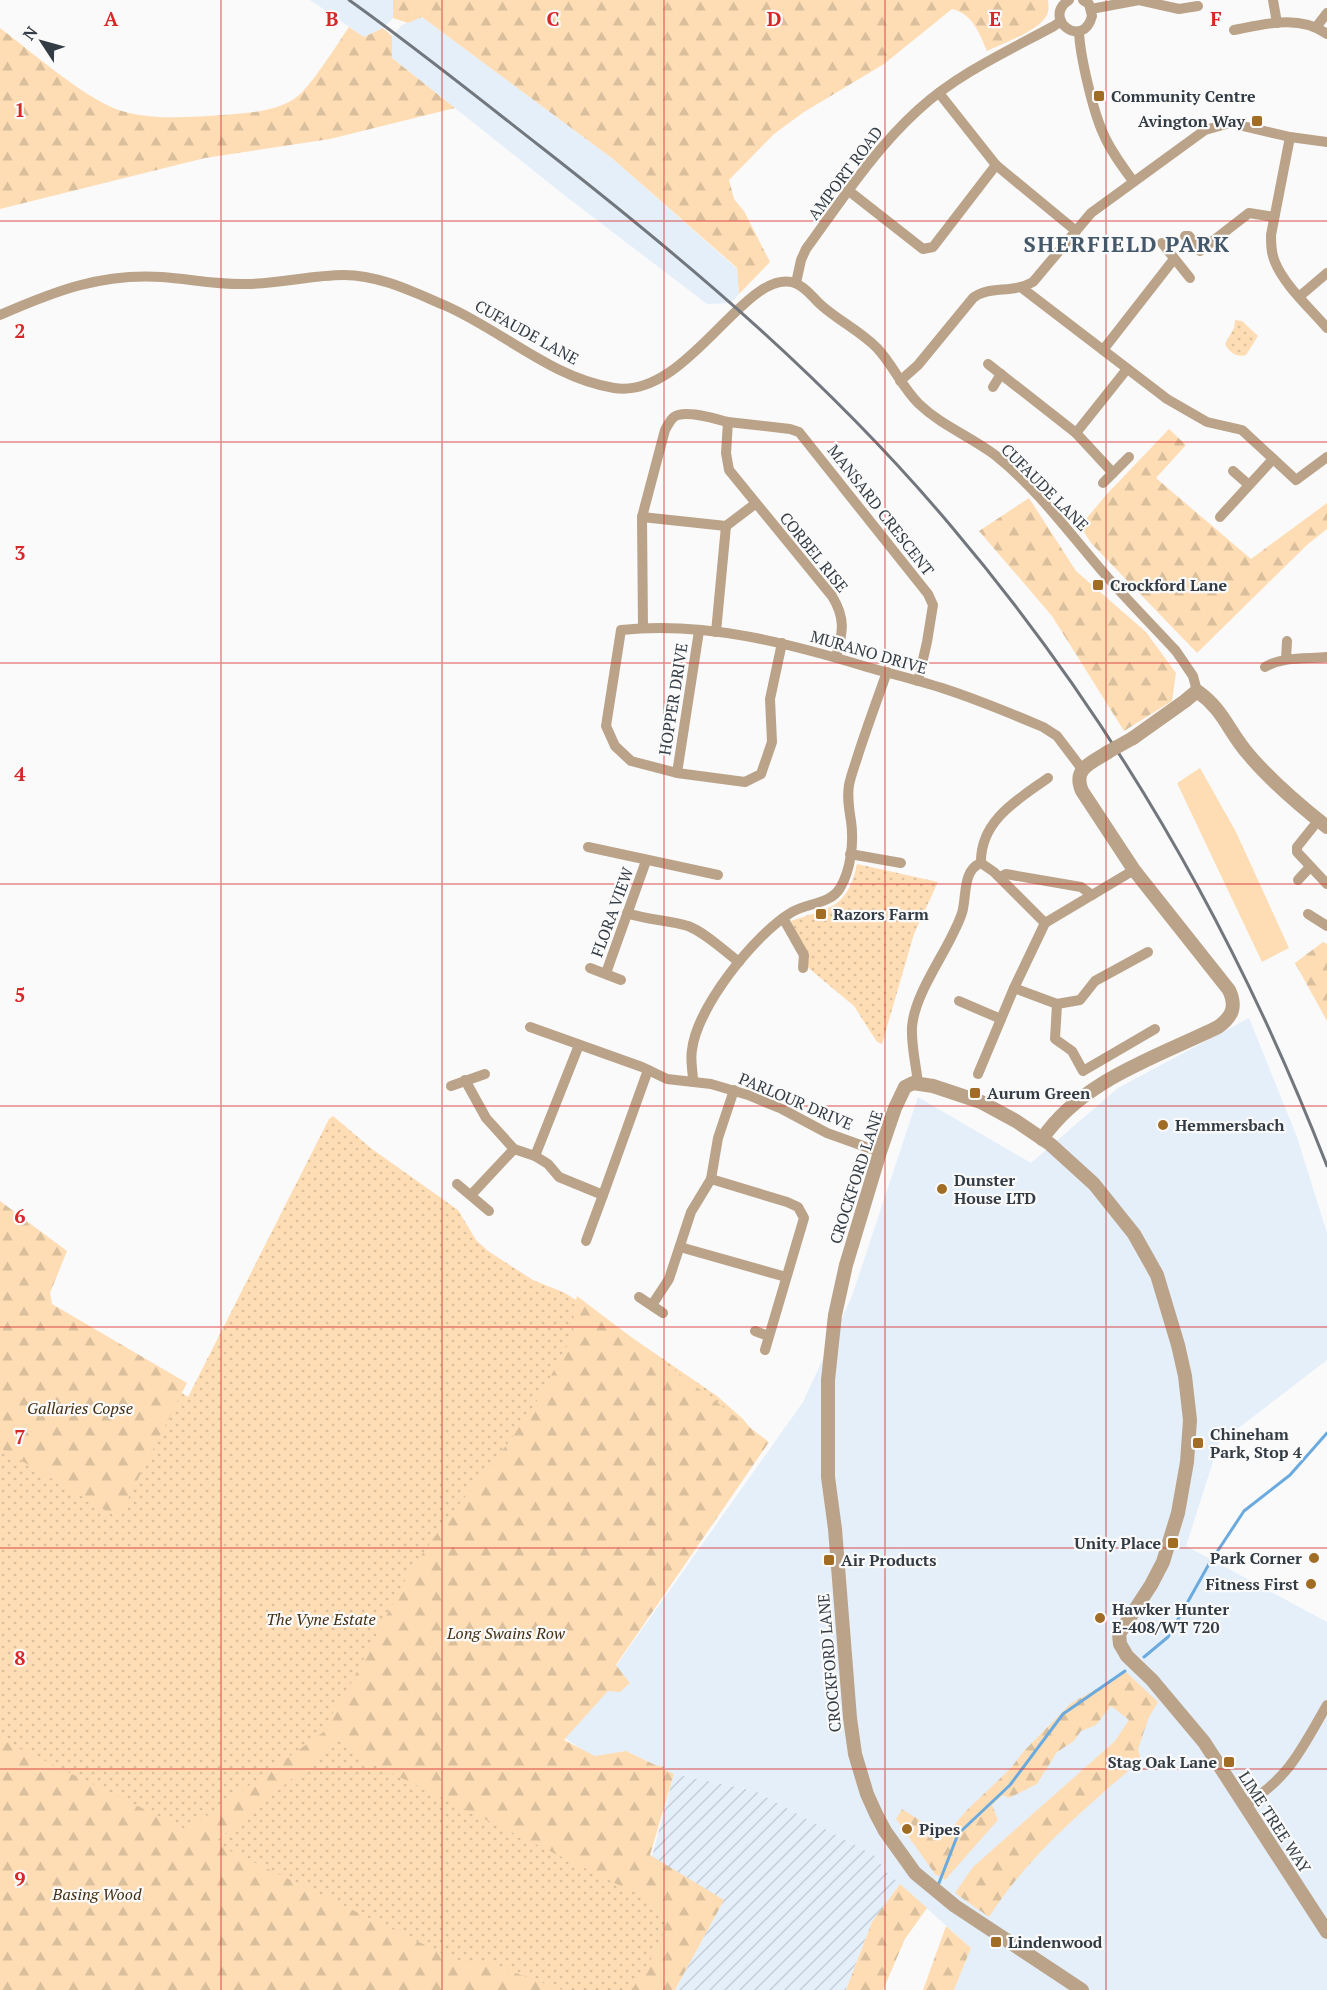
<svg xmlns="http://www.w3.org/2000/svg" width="1327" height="1990" viewBox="0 0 1327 1990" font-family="'PT Serif',serif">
<defs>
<pattern id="industrial-furrows" width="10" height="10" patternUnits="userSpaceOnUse" patternTransform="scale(1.5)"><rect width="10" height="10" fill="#e4effa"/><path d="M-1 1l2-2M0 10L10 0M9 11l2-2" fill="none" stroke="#c4ced8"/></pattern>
<pattern id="grass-dots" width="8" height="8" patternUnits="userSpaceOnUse" patternTransform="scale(1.5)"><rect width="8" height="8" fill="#feddb5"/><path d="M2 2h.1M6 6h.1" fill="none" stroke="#dabf9d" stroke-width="1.8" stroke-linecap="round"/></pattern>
<pattern id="forest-firs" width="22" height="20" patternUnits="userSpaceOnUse" patternTransform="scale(1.5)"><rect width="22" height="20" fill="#feddb5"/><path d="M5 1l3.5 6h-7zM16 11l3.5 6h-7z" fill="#dabf9d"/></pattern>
</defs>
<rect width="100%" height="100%" fill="#fafafa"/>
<g fill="#e4effa">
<polygon points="310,0 393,0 393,18 383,28 364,37"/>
<polygon points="422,17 613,159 737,269 739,294 731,303 707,304 568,198 392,58 392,36 402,25"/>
<polygon points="1249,1018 1297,1137 1327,1233 1327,1360 1219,1443 1186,1546 1327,1622 1327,1990 954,1990 971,1948 884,1870 877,1857 755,1791 674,1774 626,1751 594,1758 565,1738 803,1402 852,1296 918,1097 1031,1163 1118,1088"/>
</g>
<polygon fill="url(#industrial-furrows)" points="674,1774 755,1791 877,1857 884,1870 900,1884 872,1922 846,1990 675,1990 723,1901 651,1860"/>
<g fill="url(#grass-dots)">
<path d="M 1235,320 L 1242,321 L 1258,336 L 1246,355 C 1236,358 1229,352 1225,344 L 1234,328 Z"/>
<path d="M 857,864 L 938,882 L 914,934 L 882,1044 L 877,1042 L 854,1006 L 806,966 L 806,954 L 791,921 C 831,907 847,909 857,864 Z"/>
<polygon points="333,1116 372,1149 458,1210 476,1240 488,1251 533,1280 565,1293 602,1317 717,1396 743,1419 757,1436 551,1757 642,1763 665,1767 659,1775 617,1869 686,1908 646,1990 535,1990 476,1973 0,1746 0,1214 40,1299 188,1397 329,1119"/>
</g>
<g fill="url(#forest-firs)">
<path d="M 393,0 L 1048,0 C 1049,7 1049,13 1045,18 C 1037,31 1002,44 987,51 C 979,33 973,14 952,9 L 884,64 L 804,112 L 774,134 L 729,180 L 734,199 L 744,211 L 770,262 L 739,294 L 737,268 L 613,159 L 422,17 L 408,23 L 393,18 Z"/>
<path d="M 349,27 L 364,37 L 383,28 L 392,36 L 392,58 L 455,108 L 330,139 L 205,158 L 0,209 L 0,28 C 32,52 79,94 116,109 C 148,121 190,117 224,115 C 248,113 273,112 294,99 C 308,91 338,43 349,27 Z"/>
<polygon points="1169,429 1186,445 1156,478 1251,559 1327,503 1327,529 1308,544 1197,653 1091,543 1080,526 1107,494"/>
<polygon points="1029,498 1076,571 1146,632 1176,673 1172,701 1124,731 1052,616 979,531"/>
<polygon points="1323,942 1327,944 1327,1021 1295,963"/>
<polygon points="0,1201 67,1251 50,1293 52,1304 187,1383 118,1518 0,1448"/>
<path d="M 577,1296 L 769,1442 L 616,1665 L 630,1683 L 620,1692 L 608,1691 L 564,1740 L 595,1756 L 626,1751 L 674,1774 L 650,1855 L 724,1900 L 675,1990 L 632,1990 C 640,1976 674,1930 663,1914 C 657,1904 643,1898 633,1892 L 359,1757 L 340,1739 L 214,1843 L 456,1960 L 488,1963 L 563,1990 L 0,1990 L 0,1739 L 187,1830 L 332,1726 L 332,1715 L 336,1704 L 351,1683 L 409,1573 L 448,1518 L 509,1442 L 540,1396 L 571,1339 L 574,1323 L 573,1313 Z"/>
<path d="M 1126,1672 L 1158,1702 L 1149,1717 L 1138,1749 L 1141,1760 C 1085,1808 1029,1855 989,1917 L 955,1893 L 973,1867 L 1115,1741 L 1129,1720 L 1111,1706 L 1096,1725 L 1081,1731 L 1074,1741 L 1057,1752 L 1037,1784 L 1009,1798 L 1003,1795 L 992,1805 L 998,1820 L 945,1880 L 935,1874 L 896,1819 L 902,1809 L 945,1836 L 966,1811 L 1010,1769 L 1024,1751 L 1070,1704 Z"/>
<polygon points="900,1884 927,1908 905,1939 883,1990 846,1990 872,1922"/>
<polygon points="946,1926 971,1948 954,1990 923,1990"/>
</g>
<polygon fill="#feddb5" points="1200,768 1236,832 1289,948 1262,962 1177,783"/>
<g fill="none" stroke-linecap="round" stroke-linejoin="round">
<g stroke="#6aaadf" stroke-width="3">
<polyline points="1144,1657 1168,1637 1209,1564 1244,1511 1290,1475 1327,1433"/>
<polyline points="939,1883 958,1834 1010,1785 1063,1714 1125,1671"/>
</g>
<g stroke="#bba389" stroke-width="10">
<path d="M 1069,0 C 1041,18 1083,51 1092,16 L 1089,4 L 1083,0"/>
<polyline points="1273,0 1277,23"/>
<polyline points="1091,9 1139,0 1179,9 1198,6"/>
<polyline points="1317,26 1327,13"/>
<path d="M 1234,30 C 1265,24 1300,14 1327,34"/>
<path d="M 1079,32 C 1080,56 1093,111 1103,133 C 1110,150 1122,166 1133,181"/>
<polyline points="939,93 996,165 1076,231"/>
<path d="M 1290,137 L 1271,235 C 1271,244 1271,253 1275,262 C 1284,285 1311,309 1327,328"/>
<polyline points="849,191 923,249 933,247 996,165"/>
<polyline points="1185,236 1189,236 1200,251 1249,213 1274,217"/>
<polyline points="1162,243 1190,278"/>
<path d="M 796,283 L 801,260 L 806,249 C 841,201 874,150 918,110 C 957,74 1008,51 1054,26 L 1061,21"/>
<polyline points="1022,288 1167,399 1207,422 1242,430 1296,480 1327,457"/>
<polyline points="1300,296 1327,273"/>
<path d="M 0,315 C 55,291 101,273 162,277 C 190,279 218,285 246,284 C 279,284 311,275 344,275 C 379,275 413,292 444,305 C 502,330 551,378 614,388 C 688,400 745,266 795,283 C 806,287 813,298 821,305 C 839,321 860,331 877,348 C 893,365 902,387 919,404 C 942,426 970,436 995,455 C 1039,490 1072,537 1109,579 C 1131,604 1154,627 1176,651 L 1193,676 L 1197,691"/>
<polyline points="1103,350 1174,259"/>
<polyline points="988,364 1076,433 1127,369"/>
<path d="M 900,381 L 918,365 L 973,298 C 989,285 1012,294 1033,282 L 1091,213 L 1205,130 L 1230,123 L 1290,137 L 1327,142"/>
<polyline points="993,387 1001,374"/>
<polyline points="728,422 790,429 799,432 928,594 933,605 927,642 918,681"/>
<polyline points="1076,433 1113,473 1103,483"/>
<polyline points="1233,471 1249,485"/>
<polyline points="1113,473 1129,457"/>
<polyline points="642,517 726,526"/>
<polyline points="1220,517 1273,459"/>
<polyline points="726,526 755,504"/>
<path d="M 643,627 L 642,517 L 665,430 C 668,425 670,420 674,417 C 685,409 715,419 728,422 L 726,453 L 729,470 L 832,596 C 846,619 843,632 836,657"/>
<polyline points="716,632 726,526"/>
<path d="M 782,643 L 770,699 L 772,742 L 761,774 L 745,782 L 677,773 L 631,761 L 615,746 L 606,726 L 621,630 C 705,621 788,643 867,667 C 892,674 917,680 942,688 C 976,699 1010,713 1043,727 L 1057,736 L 1082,769"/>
<polyline points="1286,659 1287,641"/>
<path d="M 1265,667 C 1284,656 1306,659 1327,657"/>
<polyline points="677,773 699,631"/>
<polyline points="1313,827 1297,847 1297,852 1327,884"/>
<polyline points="588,847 718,875"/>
<polyline points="850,854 901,863"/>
<path d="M 981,863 C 980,821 1017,800 1048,778"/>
<polyline points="981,863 994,872 1045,923"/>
<polyline points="1000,877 1006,874 1081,887 1092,895"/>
<polyline points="1298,880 1310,867"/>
<path d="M 627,913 C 646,920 668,920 688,926 C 706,933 723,950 739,962"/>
<polyline points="1308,914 1327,926"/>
<polyline points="783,918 804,955 803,968"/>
<polyline points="590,968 621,980"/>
<polyline points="606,973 646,861"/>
<polyline points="1014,988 1057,1004"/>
<polyline points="959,1001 1001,1019"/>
<polyline points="1057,1004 1055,1039 1072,1051 1083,1071 1155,1029"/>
<polyline points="1057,1004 1080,1000 1095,981 1148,952"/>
<polyline points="530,1027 642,1067 667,1079 711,1084 748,1095 782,1109 827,1133 880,1152"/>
<polyline points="978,1074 1014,988 1045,923 1134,870"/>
<polyline points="465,1080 486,1118 514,1149 535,1156 548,1164 559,1177 603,1195 648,1070"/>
<path d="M 693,1082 C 693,1071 690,1060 692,1050 C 697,1007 755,934 792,912 C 807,903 831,904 840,888 C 851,870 854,842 851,821 C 849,808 847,798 849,785 C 851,775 855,765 858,755 C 867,727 877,700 887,672"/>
<path d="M 918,1083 C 916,1065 911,1045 912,1027 C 915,990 950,949 962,913 C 967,897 962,870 981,863"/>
<polyline points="451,1086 485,1074"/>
<polyline points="535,1156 579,1045"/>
<polyline points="711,1179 787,1202 798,1207 804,1218 765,1350"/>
<polyline points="457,1184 489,1211"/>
<polyline points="471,1195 514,1149"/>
<polyline points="586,1241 603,1195"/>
<polyline points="680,1247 786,1277"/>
<polyline points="639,1297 663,1313"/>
<polyline points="652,1305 669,1279 691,1212 711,1179 718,1138 734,1090"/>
<polyline points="755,1331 768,1336"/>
<path d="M 1244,1806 C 1290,1777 1301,1750 1327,1705"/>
</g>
<g stroke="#bba389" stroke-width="14">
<path d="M 1133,738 L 1185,701 L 1197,691 C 1224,710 1228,731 1249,755 C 1272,782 1299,805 1327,827"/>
<path d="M 1042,1139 C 1082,1080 1157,1057 1218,1027 C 1232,1017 1237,1007 1229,990 L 1134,870 L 1082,791 C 1072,768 1092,763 1108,752"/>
<polyline points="1082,1990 955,1906 915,1873 885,1831 876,1814 867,1794 855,1754 850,1718 835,1529 828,1477 828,1380 835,1315 846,1265 880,1152 895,1108 905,1087 913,1083 933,1086 981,1102 1016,1121 1050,1144 1094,1184 1134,1234 1157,1275 1178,1345 1185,1376 1190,1420 1187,1462 1178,1513 1163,1562 1151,1585 1119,1634 1120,1644 1127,1656 1152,1680 1204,1742 1327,1932"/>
</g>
<path stroke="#71777d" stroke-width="3" d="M 349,0 C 415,47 477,97 541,147 C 688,262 830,382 951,526 C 1112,716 1237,934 1327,1166"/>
<polyline stroke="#bba389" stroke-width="14" points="1108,752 1133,738"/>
</g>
<path fill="none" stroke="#d62828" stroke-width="1.5" stroke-opacity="0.55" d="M 221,0 L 221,1990M 442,0 L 442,1990M 664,0 L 664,1990M 885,0 L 885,1990M 1106,0 L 1106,1990M 0,221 L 1327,221M 0,442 L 1327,442M 0,663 L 1327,663M 0,884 L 1327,884M 0,1106 L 1327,1106M 0,1327 L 1327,1327M 0,1548 L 1327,1548M 0,1769 L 1327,1769"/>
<g fill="#a16d24" stroke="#fafafa" stroke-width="2">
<rect x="1093" y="90" width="12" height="12" rx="3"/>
<rect x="1251" y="115" width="12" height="12" rx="3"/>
<rect x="1092" y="579" width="12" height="12" rx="3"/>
<rect x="815" y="908" width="12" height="12" rx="3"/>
<rect x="969" y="1087" width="12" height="12" rx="3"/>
<circle cx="1163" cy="1125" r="6"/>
<circle cx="942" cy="1189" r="6"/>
<rect x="1192" y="1437" width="12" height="12" rx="3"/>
<rect x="1167" y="1537" width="12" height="12" rx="3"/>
<circle cx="1314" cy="1558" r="6"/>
<rect x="823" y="1554" width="12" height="12" rx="3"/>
<circle cx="1311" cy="1584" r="6"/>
<circle cx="1100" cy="1618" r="6"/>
<rect x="1223" y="1756" width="12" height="12" rx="3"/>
<circle cx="907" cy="1829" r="6"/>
<rect x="990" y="1936" width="12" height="12" rx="3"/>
</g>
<g text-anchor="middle" stroke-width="4.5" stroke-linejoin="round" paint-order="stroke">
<g font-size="16" font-weight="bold" fill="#333c44" stroke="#fafafa" text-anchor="start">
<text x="1111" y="102">Community Centre</text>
<text x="1245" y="127" text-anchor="end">Avington Way</text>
<text x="1110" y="591">Crockford Lane</text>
<text x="833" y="920">Razors Farm</text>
<text x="987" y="1099">Aurum Green</text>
<text x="1175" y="1131">Hemmersbach</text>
<text x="954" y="1186">Dunster<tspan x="954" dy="18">House LTD</tspan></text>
<text x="1210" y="1440">Chineham<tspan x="1210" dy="18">Park, Stop 4</tspan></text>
<text x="1161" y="1549" text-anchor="end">Unity Place</text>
<text x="1302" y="1564" text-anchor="end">Park Corner</text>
<text x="841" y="1566">Air Products</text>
<text x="1299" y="1590" text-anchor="end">Fitness First</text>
<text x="1112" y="1615">Hawker Hunter<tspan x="1112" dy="18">E-408/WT 720</tspan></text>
<text x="1217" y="1768" text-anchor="end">Stag Oak Lane</text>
<text x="919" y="1835">Pipes</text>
<text x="1008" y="1948">Lindenwood</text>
</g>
<g font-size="16" fill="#333c44" stroke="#fafafa">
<text transform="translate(845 173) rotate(-53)" y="6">AMPORT ROAD</text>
<text transform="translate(527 332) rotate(29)" y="6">CUFAUDE LANE</text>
<text transform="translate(1045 487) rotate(45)" y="6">CUFAUDE LANE</text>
<text transform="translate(881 510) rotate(52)" y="6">MANSARD CRESCENT</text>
<text transform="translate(814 552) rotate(51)" y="6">CORBEL RISE</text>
<text transform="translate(869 652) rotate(16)" y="6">MURANO DRIVE</text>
<text transform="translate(673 699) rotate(-81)" y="6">HOPPER DRIVE</text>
<text transform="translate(612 912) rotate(-70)" y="6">FLORA VIEW</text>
<text transform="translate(796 1101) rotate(23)" y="6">PARLOUR DRIVE</text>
<text transform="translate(856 1177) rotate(-72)" y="6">CROCKFORD LANE</text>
<text transform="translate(829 1663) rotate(-95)" y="6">CROCKFORD LANE</text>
<text transform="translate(1275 1822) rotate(57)" y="6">LIME TREE WAY</text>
</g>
<g font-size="16" font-style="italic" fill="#442f12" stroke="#fafafa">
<text x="80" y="1414">Gallaries Copse</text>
<text x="321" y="1625">The Vyne Estate</text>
<text x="506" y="1639">Long Swains Row</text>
<text x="97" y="1900">Basing Wood</text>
</g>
<g font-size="22" font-weight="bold" letter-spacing="1.5" fill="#455869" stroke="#fafafa">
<text x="1127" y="252">SHERFIELD PARK</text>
</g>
</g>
<g font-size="20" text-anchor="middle" font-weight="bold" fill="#d62828" stroke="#fafafa" stroke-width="4.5" stroke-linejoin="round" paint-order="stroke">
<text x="111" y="26">A</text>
<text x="332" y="26">B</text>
<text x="553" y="26">C</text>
<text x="774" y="26">D</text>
<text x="995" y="26">E</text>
<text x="1216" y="26">F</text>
<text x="20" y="117">1</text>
<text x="20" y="338">2</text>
<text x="20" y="560">3</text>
<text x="20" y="781">4</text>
<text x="20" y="1002">5</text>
<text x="20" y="1223">6</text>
<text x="20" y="1444">7</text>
<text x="20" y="1665">8</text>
<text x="20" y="1886">9</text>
</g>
<g transform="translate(42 42) rotate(306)" stroke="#fafafa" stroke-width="4.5" paint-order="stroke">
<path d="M0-4.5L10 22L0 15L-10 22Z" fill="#333c44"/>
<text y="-9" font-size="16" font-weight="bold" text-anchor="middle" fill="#333c44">N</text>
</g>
</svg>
